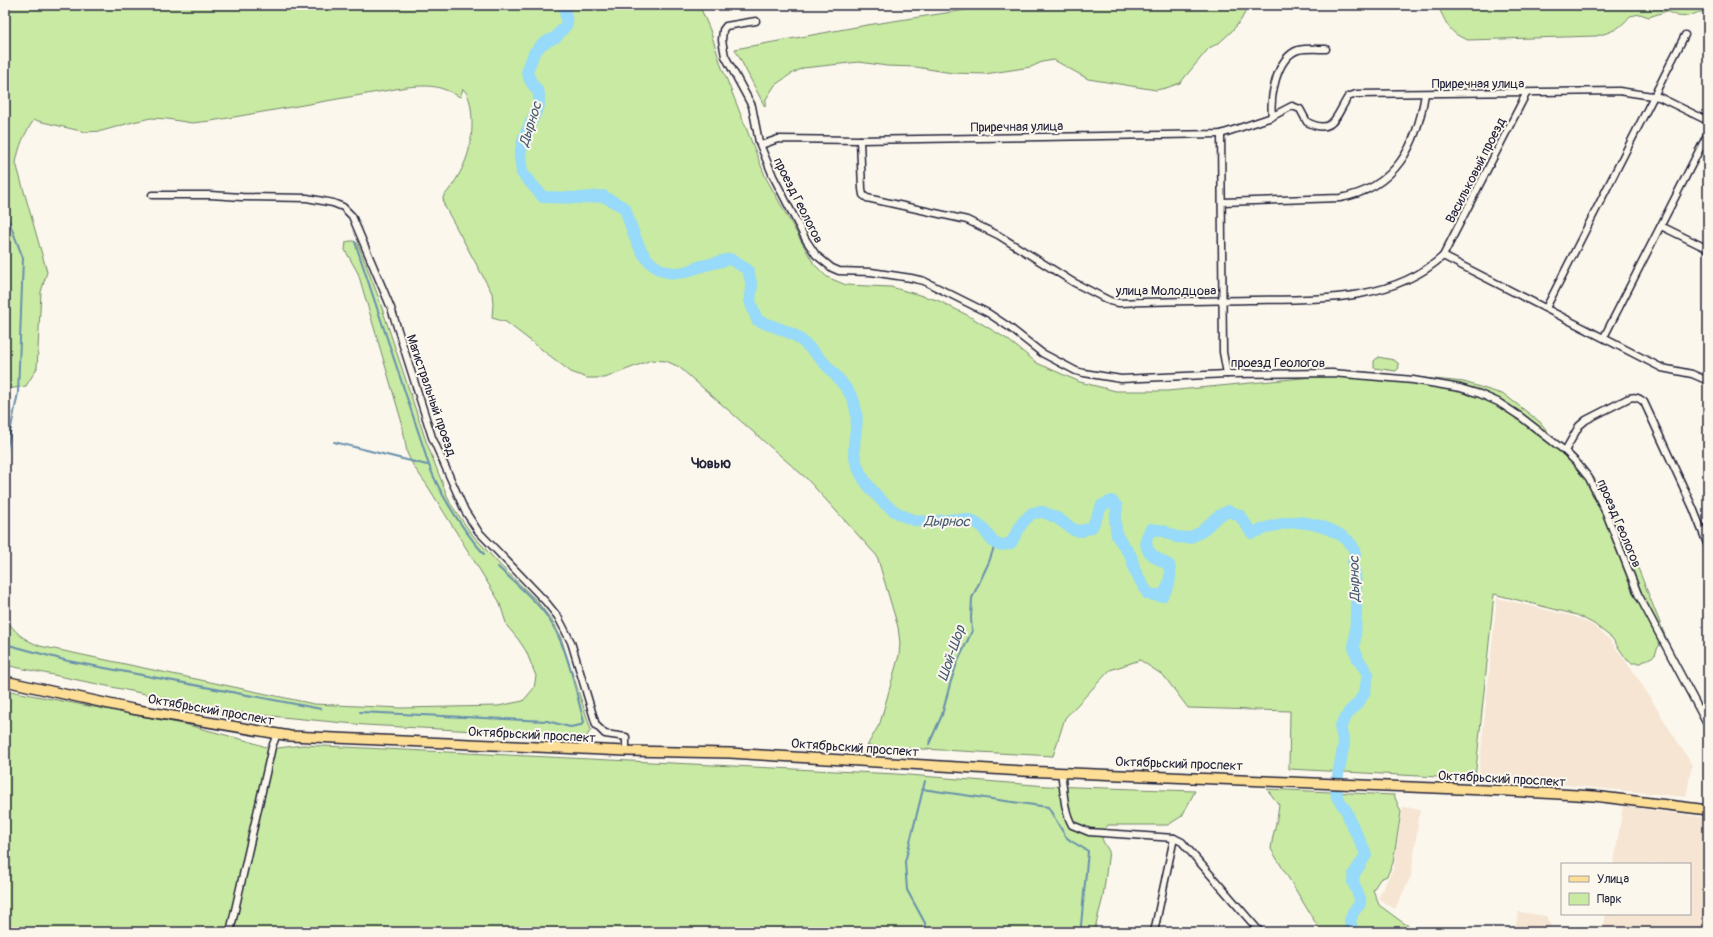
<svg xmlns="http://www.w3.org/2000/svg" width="1713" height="937" viewBox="0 0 1713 937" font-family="Pangolin,sans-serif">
<rect width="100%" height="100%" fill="#fbf7ec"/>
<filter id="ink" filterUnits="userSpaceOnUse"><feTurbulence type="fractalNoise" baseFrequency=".025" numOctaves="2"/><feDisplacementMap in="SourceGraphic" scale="8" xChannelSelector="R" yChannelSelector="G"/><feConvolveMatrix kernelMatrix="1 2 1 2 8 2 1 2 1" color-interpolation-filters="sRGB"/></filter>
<g filter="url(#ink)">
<g fill="#f5e5d2">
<polygon points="1497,598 1575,617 1594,626 1610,640 1639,680 1692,765 1686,797 1539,782 1478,780"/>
<polygon points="1623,806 1708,818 1708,932 1603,932 1606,914 1690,914 1690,864 1614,864"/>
<polygon points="1403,807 1420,809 1411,876 1395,909 1378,898 1394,867"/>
<polygon points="1519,912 1546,916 1552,929 1552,932 1514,932"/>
</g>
<g fill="#c8eaa2" stroke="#75866e">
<path d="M 5,5 L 696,5 L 701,9 L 710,30 L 721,65 L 766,178 L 814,264 L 827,277 L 846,285 L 891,287 L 937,300 L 969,316 L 1007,339 L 1037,363 L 1080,382 L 1116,391 L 1167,391 L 1365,372 L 1464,382 L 1505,395 L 1540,422 L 1552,437 L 1579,459 L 1600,486 L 1626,538 L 1666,638 L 1658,647 L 1655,655 L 1641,663 L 1632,663 L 1627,660 L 1612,638 L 1594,624 L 1577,615 L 1494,594 L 1475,779 L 1289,769 L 1290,711 L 1188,708 L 1164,676 L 1140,660 L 1110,670 L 1065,718 L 1053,756 L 867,746 L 880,723 L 899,655 L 900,643 L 898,627 L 877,556 L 807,479 L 679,367 L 666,361 L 651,360 L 605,378 L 587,378 L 571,372 L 506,322 L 492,318 L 493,304 L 492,293 L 444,205 L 443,197 C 455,184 467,163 470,145 C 473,131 474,98 463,89 L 460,97 C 439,85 430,85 407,87 L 211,121 L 192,123 L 167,119 L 151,118 L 133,122 L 102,131 L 85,132 L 34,120 C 24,134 19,146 16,163 L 47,272 L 41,292 L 37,368 L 26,386 L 8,389 L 5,385 Z"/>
<polygon points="998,5 1249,5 1241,20 1232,31 1219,43 1209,48 1180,83 1166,88 1156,90 1088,79 1054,60 1042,62 1031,67 985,74 952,73 916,67 887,66 859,62 803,68 791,74 775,85 766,99 765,107 735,49 867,25"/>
<path d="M 1437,5 L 1708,5 L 1708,10 C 1689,14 1685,22 1667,11 L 1649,17 L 1640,14 L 1630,16 C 1620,29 1612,32 1596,36 L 1468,40 C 1447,33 1447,22 1437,5 Z"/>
<path d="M 350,241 L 354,241 L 358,244 L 378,296 L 426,441 L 450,503 L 471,533 L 500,565 L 536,600 L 554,623 L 562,641 L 591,730 L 586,737 L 365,725 L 261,715 L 223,710 L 5,665 L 5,616 C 14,633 23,639 40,646 L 314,704 L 401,708 L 498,706 L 523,701 L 534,688 L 536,676 L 526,651 L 518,639 L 507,626 L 499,601 L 427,485 L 414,467 L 407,453 L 402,423 L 358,273 L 345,250 L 346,242 Z"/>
<polygon points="1378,357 1394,360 1398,363 1399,368 1396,371 1374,368 1374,361"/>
<path d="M 5,690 L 188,725 L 248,741 L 266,747 L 278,748 L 303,745 L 896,774 L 1047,786 L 1195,791 L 1182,816 L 1168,825 L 1108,825 C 1098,836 1102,840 1109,851 L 1103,897 L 1094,932 L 175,932 L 170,930 L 142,930 L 139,932 L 5,932 Z"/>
<path d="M 1267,789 L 1394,795 L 1401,812 L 1393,863 L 1387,876 L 1380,879 L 1373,890 L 1379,905 L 1402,922 L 1420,932 L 1321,932 L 1271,849 C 1272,834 1278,821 1279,805 Z"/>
</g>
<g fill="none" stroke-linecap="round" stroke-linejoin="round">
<g stroke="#6890ad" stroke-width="2">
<polyline points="5,211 23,258 18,393 5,457"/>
<path d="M 355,242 L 424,449 C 432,483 461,528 484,554"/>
<polyline points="334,442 427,465"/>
<polyline points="5,644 68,661 321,709"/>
<path d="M 360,712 L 547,721 L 570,727 L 581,725 L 584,722 C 574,686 568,645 546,615 C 533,597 514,582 498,567"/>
<polyline points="929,744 942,715 950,684 957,663 972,631 971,618 972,598 989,562 995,544"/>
<polyline points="925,781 905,862 907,890 925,923 925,932"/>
<polyline points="922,789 1048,807 1066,837 1071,841 1088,851 1081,925 1081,932"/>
</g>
<path stroke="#97daf9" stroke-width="12" d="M 564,5 L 567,24 L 556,37 L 542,44 L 534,53 L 527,72 L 531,82 L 539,93 L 539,105 L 523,140 L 520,155 L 522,173 L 543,197 L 580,198 L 603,196 L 625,208 C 634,237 645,280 685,272 C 692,270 699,266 706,265 C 714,263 722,261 730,259 L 748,270 L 752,286 L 750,301 L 757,320 C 769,325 783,329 794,335 C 807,343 850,388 854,402 C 860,422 854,432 854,450 C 855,477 884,509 908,518 C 931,527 948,516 968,520 C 992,523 984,552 1011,543 L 1022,523 L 1032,513 L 1043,512 L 1057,518 L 1074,530 L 1082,531 L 1092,527 L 1102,505 L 1112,501 L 1117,507 L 1115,521 L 1117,536 L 1131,556 L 1135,571 L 1148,594 L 1162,596 C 1169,587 1172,576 1169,565 C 1153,557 1138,549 1151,529 L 1164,531 L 1176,537 L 1189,538 L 1201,532 L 1217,517 L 1228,511 L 1239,515 L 1252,533 C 1265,528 1280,523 1294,522 C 1311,521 1353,533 1355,554 C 1355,557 1353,560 1353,563 C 1353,567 1354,571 1355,575 C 1357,598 1356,625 1354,648 L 1358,659 L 1368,674 L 1365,691 L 1359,702 L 1349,712 L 1340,727 L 1344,743 L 1336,786 L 1337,797 L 1347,812 L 1350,821 L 1364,849 L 1366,855 L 1354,874 L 1353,882 L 1360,898 L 1360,904 L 1353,912 L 1350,921 L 1353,932"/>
<defs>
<g id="minor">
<polyline points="756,21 726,26 723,30 722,40 725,56 752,106 759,142 773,176 806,240 816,255 832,268 839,271 871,272 911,278 924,281 988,313 1009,327 1042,353 1076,371 1084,373 1121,379 1227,374 1332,373 1379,377 1413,380 1460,388 1480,394 1498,402 1521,417 1565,451 1576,462 1589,478 1606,513 1638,594 1708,726"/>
<path d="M 1272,117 C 1270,97 1276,58 1298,50 C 1307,48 1317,49 1326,49"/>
<polyline points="1221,134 1223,352 1227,374"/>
<path d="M 860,140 L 862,189 L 863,195 L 867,198 L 967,220 L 998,235 L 1073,282 L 1110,301 L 1119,303 C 1162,301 1206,301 1250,300 C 1315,299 1392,303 1443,256 L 1526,94"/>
<path d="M 761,145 L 778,139 L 860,140 L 1221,134 L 1269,118 L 1292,106 L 1300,109 L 1307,122 C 1334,136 1336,115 1348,97 L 1356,94 L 1619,91 L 1659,97 L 1708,121"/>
<polyline points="152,195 210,195 242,197 307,198 333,203 343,207 352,216 391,308 432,437 465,511 478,531 546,602 558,617 571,642 596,725 605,734 626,737 626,751"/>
<path d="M 1222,202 L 1340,198 C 1396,188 1417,145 1425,94"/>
<polyline points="1661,226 1708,249"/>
<polyline points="1443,256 1662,368 1692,374 1708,381"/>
<polyline points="1546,308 1685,35"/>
<polyline points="1604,337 1708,133"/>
<path d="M 1565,451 L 1579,426 L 1586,420 L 1627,399 C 1634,396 1638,397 1644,402 L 1693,508 L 1708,546"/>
<path d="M 1061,772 C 1064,789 1063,809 1072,825 L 1089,832 L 1174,838 L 1182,842 L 1260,932"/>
<polyline points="230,932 272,747 277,734"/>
<polyline points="1154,932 1174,838"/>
</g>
<polyline id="primary" points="5,681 132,709 290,736 626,751 730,753 1023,771 1508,791 1594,796 1708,810"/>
</defs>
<use href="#minor" stroke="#22223b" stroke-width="9"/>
<use href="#primary" stroke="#22223b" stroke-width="12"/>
<use href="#minor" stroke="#fbf7ec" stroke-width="6"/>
<use href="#primary" stroke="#fdde96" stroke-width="9"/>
</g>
</g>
<g text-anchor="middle" stroke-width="4" stroke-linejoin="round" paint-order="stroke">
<g font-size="13" fill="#22223b" stroke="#fbf7ec">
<text x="1478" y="88">Приречная улица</text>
<text transform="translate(1017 126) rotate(-1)" y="5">Приречная улица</text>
<text transform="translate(1475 170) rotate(-63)" y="5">Васильковый проезд</text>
<text transform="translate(799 200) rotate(63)" y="5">проезд Геологов</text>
<text x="1166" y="295">улица Молодцова</text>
<text x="1278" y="367">проезд Геологов</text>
<text transform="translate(432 395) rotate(71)" y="5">Магистральный проезд</text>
<text transform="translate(1620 523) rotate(67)" y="5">проезд Геологов</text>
<text transform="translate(211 709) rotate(10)" y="5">Октябрьский проспект</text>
<text transform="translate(532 734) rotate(3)" y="5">Октябрьский проспект</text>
<text transform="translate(855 747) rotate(4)" y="5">Октябрьский проспект</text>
<text transform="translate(1179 763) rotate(2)" y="5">Октябрьский проспект</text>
<text transform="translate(1502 778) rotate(3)" y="5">Октябрьский проспект</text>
</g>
<g font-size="14" font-style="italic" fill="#455974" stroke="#fbf7ec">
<text transform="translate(530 124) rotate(-72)" y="5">Дырнос</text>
<text transform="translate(947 521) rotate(1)" y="5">Дырнос</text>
<text transform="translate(1354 579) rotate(-91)" y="5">Дырнос</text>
<text transform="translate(951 653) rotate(-71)" y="5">Шой-Шор</text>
</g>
<g font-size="14" font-weight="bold" fill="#22223b" stroke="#fbf7ec">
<text x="711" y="468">Човью</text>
</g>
</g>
<rect width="1713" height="937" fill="none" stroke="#fbf7ec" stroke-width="20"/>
<rect x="10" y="10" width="1693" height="917" fill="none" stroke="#22223b" stroke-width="1.5" filter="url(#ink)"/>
<rect x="1561" y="863" width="130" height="52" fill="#fbf7ec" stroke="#a4a2a5"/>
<rect x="1569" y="876" width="20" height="6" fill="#fdde96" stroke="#a4a2a5"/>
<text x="1597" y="883" font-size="12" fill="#22223b">Улица</text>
<rect x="1569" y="893" width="20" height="12" fill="#c8eaa2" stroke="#a4a2a5"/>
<text x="1597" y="903" font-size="12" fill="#22223b">Парк</text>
</svg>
